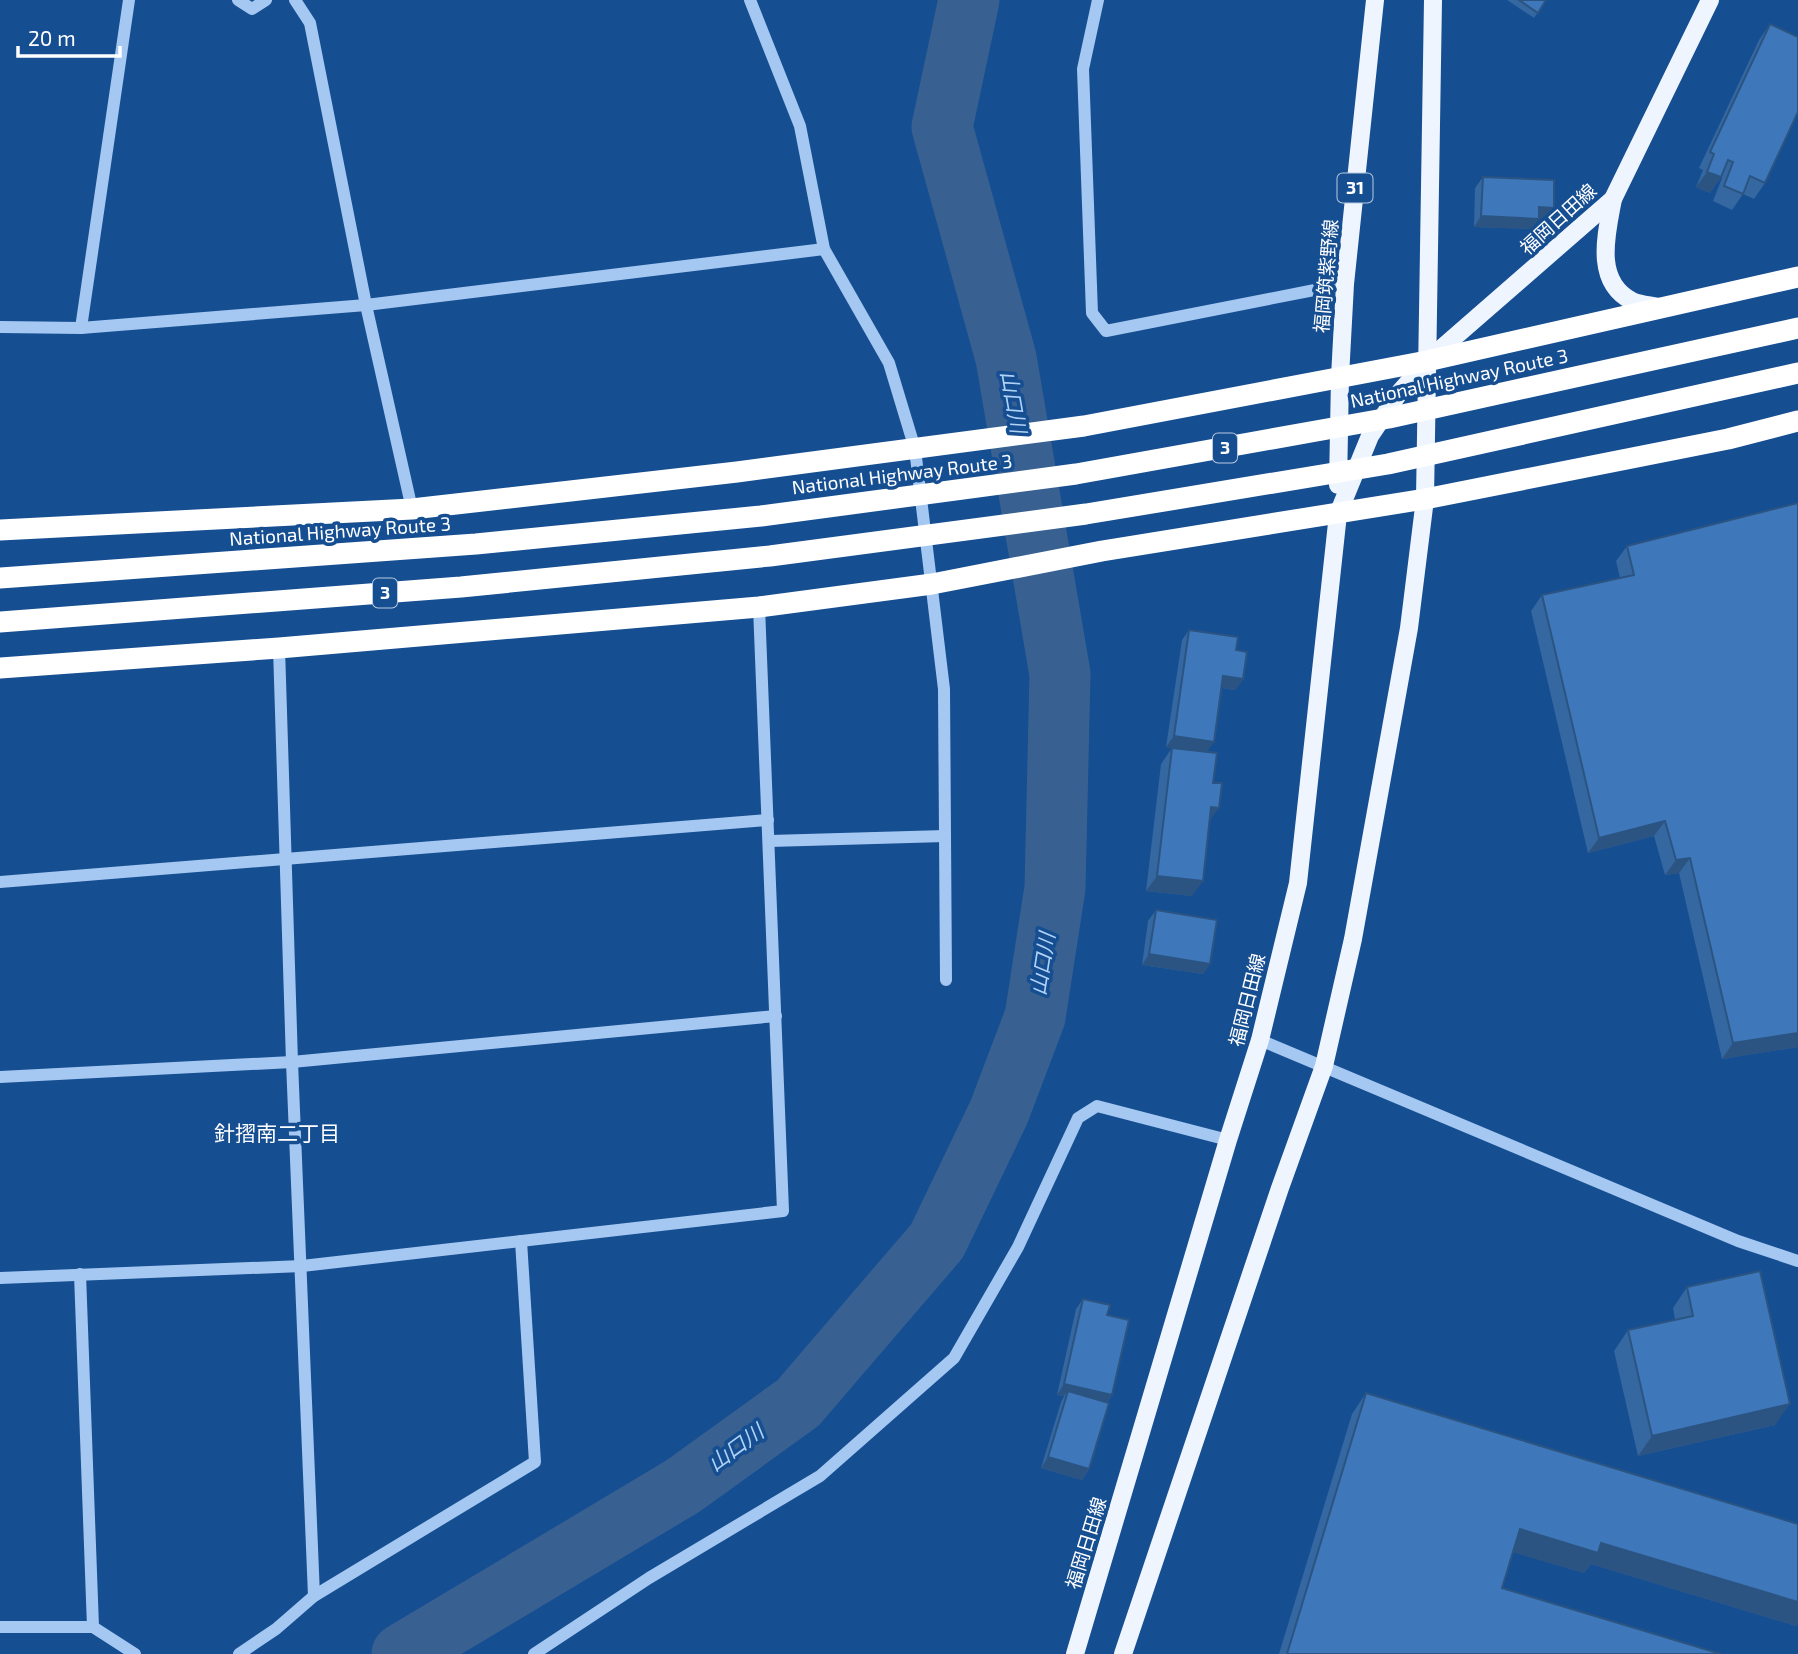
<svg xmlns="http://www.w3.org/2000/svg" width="1798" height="1654" viewBox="0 0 1798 1654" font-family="'Exo 2','Noto Sans JP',sans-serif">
<rect width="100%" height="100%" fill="#164e92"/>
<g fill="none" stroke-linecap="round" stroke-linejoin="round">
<polyline stroke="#386192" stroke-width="61" points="402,1654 683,1486 798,1403 937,1241 999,1112 1035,1017 1055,888 1060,674 1006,358 942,127 969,0"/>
<g stroke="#a4c8f1" stroke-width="12">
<polyline points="238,0 252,9 266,0"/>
<polyline points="295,0 310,23 366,305 412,509"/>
<polyline points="750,0 800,126 824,249 889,363 915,449 944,689 946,980"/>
<polyline points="1098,0 1083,69 1092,313 1106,331 1345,284"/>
<polyline points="0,327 81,328 366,305 824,249"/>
<polyline points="81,328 129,0"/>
<polyline points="279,648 292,1062 314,1596"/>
<polyline points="770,841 945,836"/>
<polyline points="0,882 768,820"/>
<polyline points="1260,1040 1738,1241 1798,1261"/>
<polyline points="0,1077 292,1062 776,1016"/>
<polyline points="80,1274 93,1627"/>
<polyline points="0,1278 302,1266 783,1211 759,607"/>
<polyline points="0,1627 93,1627 135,1654"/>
<polyline points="239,1654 276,1629 314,1596 535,1462 521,1241"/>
<polyline points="534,1654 649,1578 820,1476 954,1358 1018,1247 1078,1118 1097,1106 1228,1140"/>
</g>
<g stroke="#eef5ff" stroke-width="18">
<path d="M 1613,199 C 1607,232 1593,281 1632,301 C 1640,305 1650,305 1659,307"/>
<polyline points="1338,485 1340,377 1345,284 1375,0"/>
<polyline points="1075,1654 1228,1140 1260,1040 1298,883 1338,514 1370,436 1399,393 1427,361 1613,199 1710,0"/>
<polyline points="1123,1654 1280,1188 1324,1066 1353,939 1409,628 1425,499 1433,0"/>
</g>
<g stroke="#fff" stroke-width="21">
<polyline points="0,530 412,509 737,472 1084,426 1427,361 1798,277"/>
<polyline points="0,578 476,544 761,516 1076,474 1389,418 1798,328"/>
<polyline points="0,622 461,587 770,556 1086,514 1388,464 1798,373"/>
<polyline points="0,668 279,648 759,607 932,584 1102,551 1425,499 1728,439 1798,421"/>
</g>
</g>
<g fill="#3567a0">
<polygon points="1507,0 1546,0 1534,18"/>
<polygon points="1770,24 1765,183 1754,199 1743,194 1732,210 1713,201 1722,178 1721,177 1710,193 1696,187 1703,170 1699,168 1759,40"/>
<polygon points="1483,177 1554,208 1546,219 1539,218 1531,229 1474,227 1475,188"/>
<polygon points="1798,503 1798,1047 1722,1059 1679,873 1665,875 1654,836 1588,853 1531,611 1542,595 1620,578 1616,561 1627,546"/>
<polygon points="1189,630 1236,650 1243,679 1235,690 1222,688 1207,752 1213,783 1210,820 1192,896 1146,891 1161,764 1172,748 1184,749 1166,747 1182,640"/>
<polygon points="1156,910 1210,964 1203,974 1142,965 1148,921"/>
<polygon points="1687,1287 1775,1425 1638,1456 1614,1351 1628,1330 1675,1320 1673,1308"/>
<polygon points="1083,1299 1107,1315 1112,1395 1107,1403 1089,1469 1082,1480 1041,1468 1061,1402 1064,1396 1057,1395 1076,1309"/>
<polygon points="1366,1393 1798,1524 1798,1623 1796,1626 1591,1564 1584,1573 1513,1552 1502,1588 1721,1654 1279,1654 1352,1414"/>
</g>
<g fill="#2b5482">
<polygon points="1707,172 1721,177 1710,193 1696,187"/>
<polygon points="1539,207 1554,208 1546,219 1532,218"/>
<polygon points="1481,216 1539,219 1531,229 1474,227"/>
<polygon points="1223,676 1243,679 1235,690 1216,687"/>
<polygon points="1174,736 1214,742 1206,753 1166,747"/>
<polygon points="1211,807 1219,808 1208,823"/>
<polygon points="1665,821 1654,836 1588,853 1599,838"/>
<polygon points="1690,858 1679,873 1665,875 1676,860"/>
<polygon points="1157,876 1203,881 1192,896 1146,891"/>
<polygon points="1149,954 1210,964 1203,974 1142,965"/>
<polygon points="1798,1033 1798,1047 1722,1059 1733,1043"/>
<polygon points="1064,1384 1112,1395 1105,1405 1068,1391 1064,1396 1057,1395"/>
<polygon points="1790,1404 1775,1425 1638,1456 1652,1436"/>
<polygon points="1048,1457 1089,1469 1082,1480 1041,1468"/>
<polygon points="1520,1529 1601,1543 1798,1602 1798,1623 1796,1626 1591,1564 1584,1573 1505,1550"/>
</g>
<g fill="#3e78ba" stroke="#2b5482" stroke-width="2">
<polygon points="1519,0 1546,0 1538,13"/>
<polygon points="1770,24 1798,37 1798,112 1765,183 1750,176 1743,194 1724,186 1733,162 1728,160 1721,177 1707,172 1714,154 1710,152"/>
<polygon points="1483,177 1554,180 1554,208 1539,207 1539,219 1481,216"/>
<polygon points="1798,503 1798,1033 1733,1043 1690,858 1676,860 1665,821 1599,838 1542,595 1634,575 1627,546"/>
<polygon points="1189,630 1238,637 1236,650 1247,652 1243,679 1223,676 1214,742 1174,736"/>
<polygon points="1172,748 1217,753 1213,783 1222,783 1219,808 1211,807 1203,881 1157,876"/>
<polygon points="1156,910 1217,920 1210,964 1149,954"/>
<polygon points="1760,1271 1790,1404 1652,1436 1628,1330 1693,1316 1687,1287"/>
<polygon points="1083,1299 1110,1305 1107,1315 1129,1320 1112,1395 1064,1384"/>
<polygon points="1068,1391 1109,1403 1089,1469 1048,1457"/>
<polygon points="1366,1393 1798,1524 1798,1602 1601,1543 1598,1553 1520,1529 1502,1588 1721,1654 1287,1654"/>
</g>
<g text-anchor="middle" stroke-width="7" stroke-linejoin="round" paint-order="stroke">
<g fill="#164e92" stroke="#b9cade" stroke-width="2">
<rect x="1337.5" y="173.5" width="35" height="29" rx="5"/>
<rect x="1213" y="433.5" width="24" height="29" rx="5"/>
<rect x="373" y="578.5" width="24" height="29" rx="5"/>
</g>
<g font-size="18" font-weight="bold" fill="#fff">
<text x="1355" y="194">31</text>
<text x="1225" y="454">3</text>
<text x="385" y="599">3</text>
</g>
<g font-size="19" fill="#fff" stroke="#164e92">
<text transform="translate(1558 219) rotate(-42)" y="7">福岡日田線</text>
<text transform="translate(1326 276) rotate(-85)" y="7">福岡筑紫野線</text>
<text transform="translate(1459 378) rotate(-12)" y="7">National Highway Route 3</text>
<text transform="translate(902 474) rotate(-7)" y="7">National Highway Route 3</text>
<text transform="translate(340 531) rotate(-4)" y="7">National Highway Route 3</text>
<text transform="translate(1247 1000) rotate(-76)" y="7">福岡日田線</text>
<text transform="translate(1086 1543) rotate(-73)" y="7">福岡日田線</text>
</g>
<g font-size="21" font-style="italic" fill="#b0d2f7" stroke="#164e92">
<text transform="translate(1013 402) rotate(80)" y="7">山口川</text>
<text transform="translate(1043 964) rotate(-81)" y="7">山口川</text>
<text transform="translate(736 1448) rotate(-36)" y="7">山口川</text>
</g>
<g font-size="21" fill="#fff" stroke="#164e92">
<text x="277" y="1141">針摺南二丁目</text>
</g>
</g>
<path d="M18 46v10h102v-10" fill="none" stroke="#ffffff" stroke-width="3.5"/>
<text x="28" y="46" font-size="21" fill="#ffffff" stroke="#164e92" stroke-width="5" paint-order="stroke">20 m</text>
</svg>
